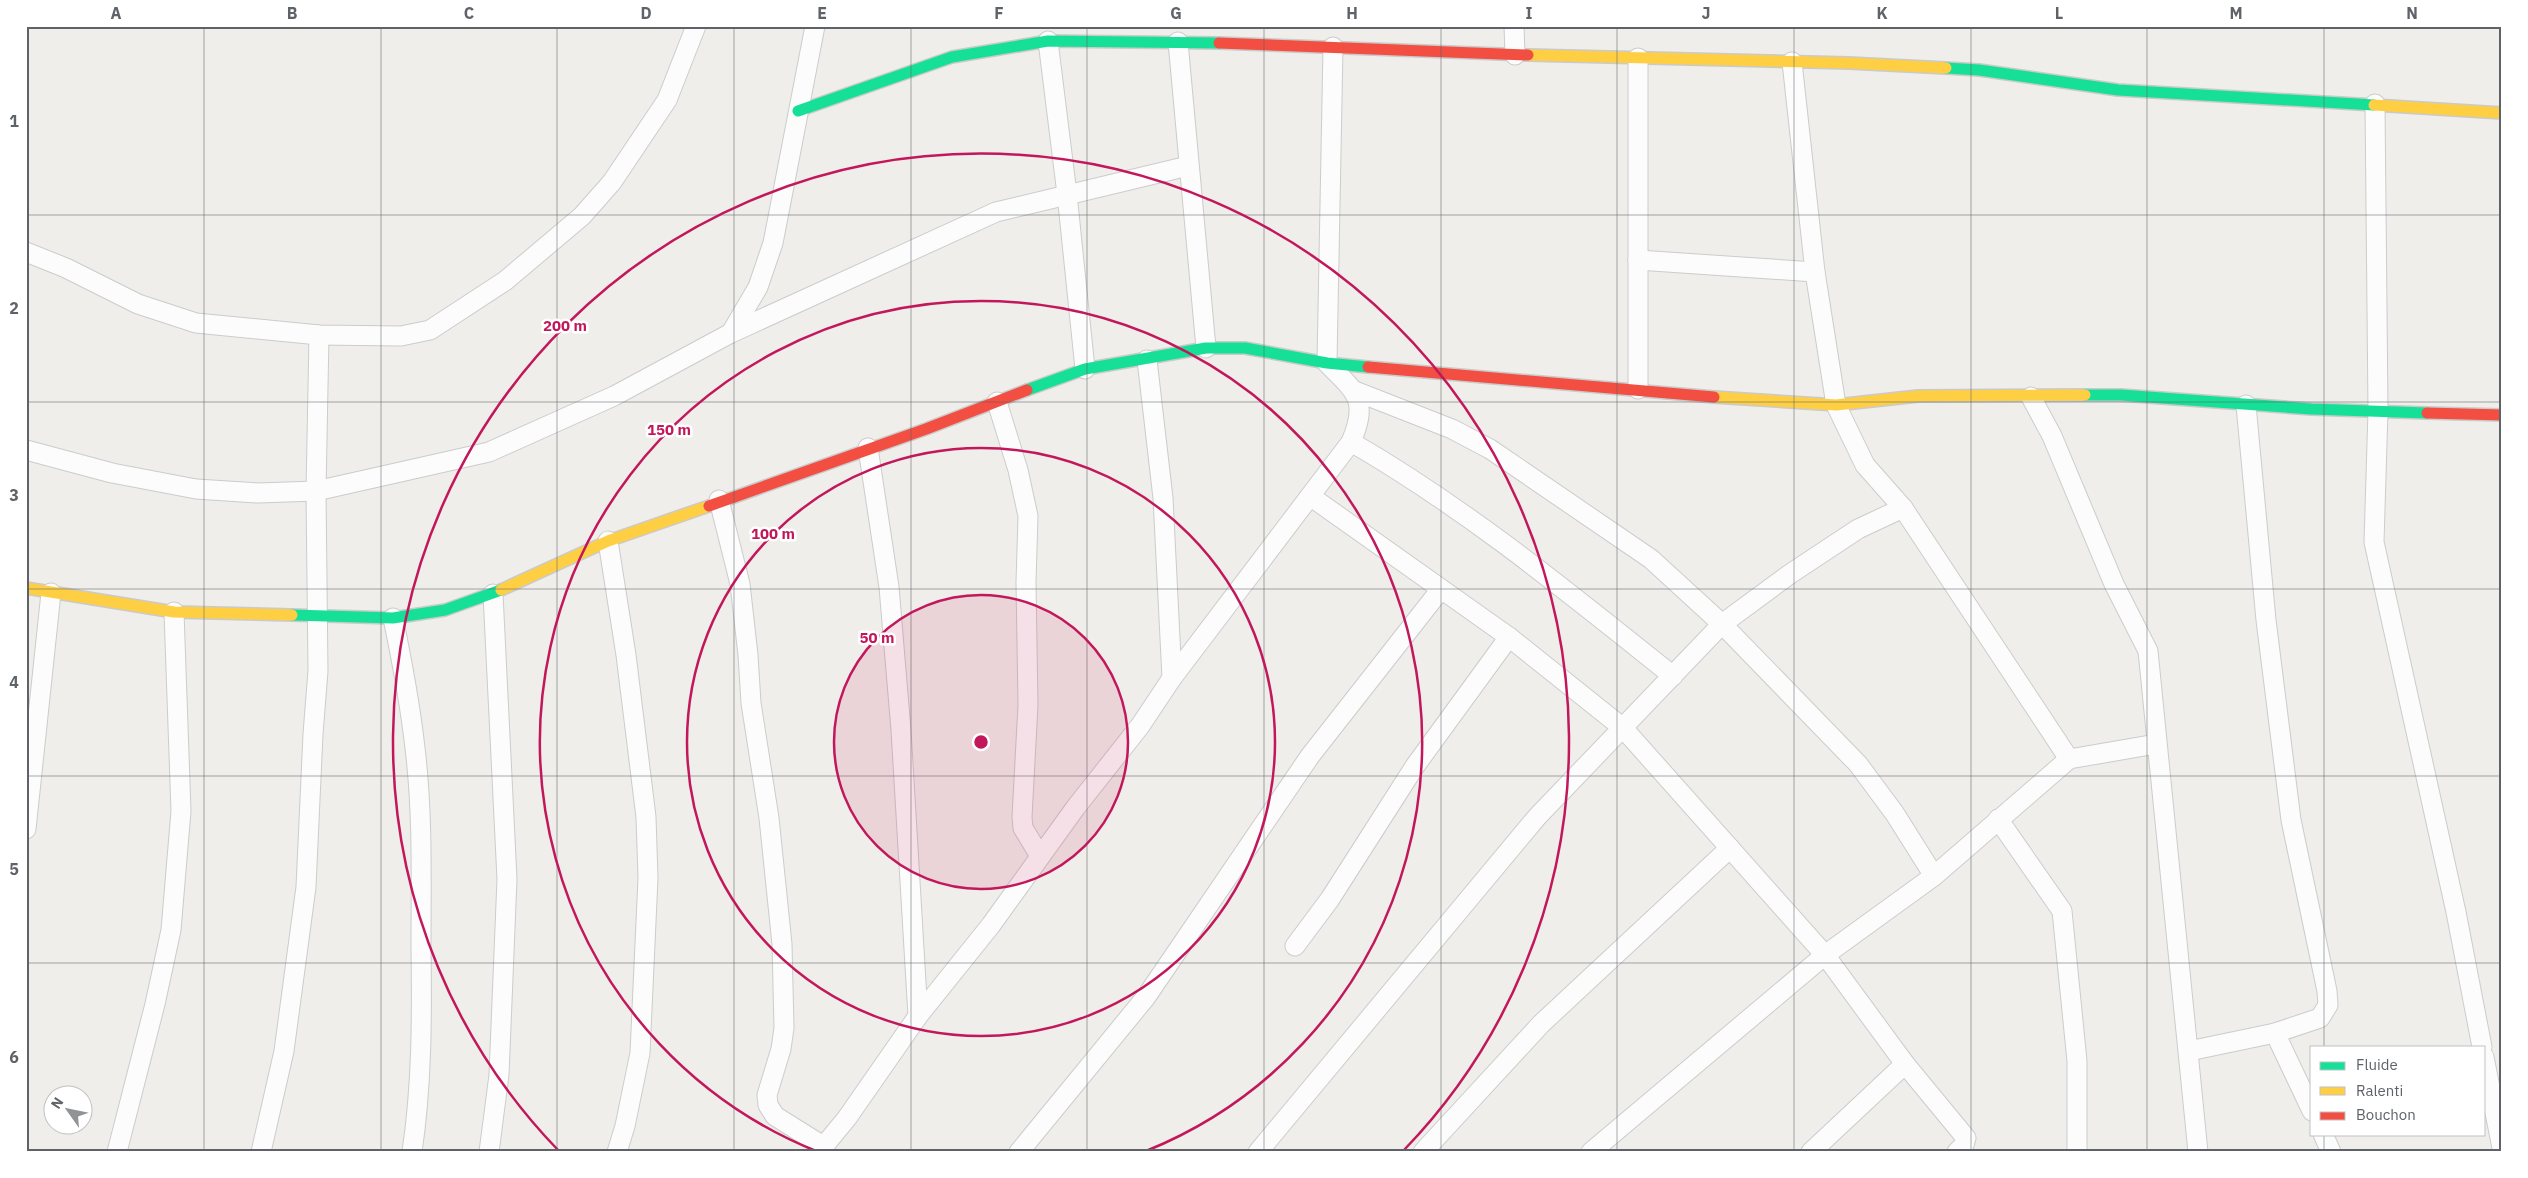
<svg xmlns="http://www.w3.org/2000/svg" width="2528" height="1178" viewBox="0 0 2528 1178" font-family="'IBM Plex Sans',sans-serif">
<rect width="100%" height="100%" fill="#efeeea"/>
<g fill="none" stroke-linecap="round" stroke-linejoin="round">
<defs>
<g id="street">
<polyline points="1514,26 1515,55"/>
<polyline points="1048,41 1067,194 1085,369"/>
<polyline points="1178,42 1206,348"/>
<polyline points="1792,62 1815,272 1836,405 1865,465 1903,508 2069,759"/>
<polyline points="2375,104 2378,411 2374,542 2456,912 2482,1047"/>
<polyline points="26,252 66,268 138,304 196,323 319,335 401,336 430,330 505,281 582,216 612,182 667,100 696,26"/>
<polyline points="1638,260 1815,272"/>
<polyline points="731,333 758,287 773,243 815,26"/>
<polyline points="1147,360 1163,498 1172,678"/>
<polyline points="1638,389 1638,58"/>
<polyline points="1355,391 1452,429 1490,449 1651,559 1722,624 1858,764 1895,814 1934,876"/>
<polyline points="2031,397 2052,436 2114,584 2148,651 2198,1152"/>
<polyline points="997,402 1018,470 1028,516 1026,582 1028,705 1022,817 1023,828 1040,856"/>
<path d="M 1351,442 C 1467,509 1569,593 1673,676"/>
<polyline points="868,448 889,587 901,730 918,1016"/>
<polyline points="26,450 112,473 196,489 258,493 316,491 489,452 614,396 731,333 996,212 1188,166"/>
<polyline points="1310,496 1509,637 1623,728 1825,955 1905,1064 1966,1138 1964,1145 1957,1152"/>
<polyline points="719,500 740,584 748,655 751,703 769,818 782,944 784,1028 781,1049 767,1095 768,1105 775,1116 823,1146"/>
<polyline points="608,541 626,655 646,817 648,878 640,1053 625,1126 617,1152"/>
<path d="M 393,618 C 402,661 410,704 415,748 C 423,814 421,882 421,948 C 422,1016 422,1085 412,1152"/>
<polyline points="1998,819 2062,911 2077,1061 2077,1152"/>
<polyline points="26,829 51,593"/>
<polyline points="1295,946 1330,899 1415,766 1509,637"/>
<polyline points="2275,1033 2312,1111"/>
<polyline points="2189,1051 2275,1033 2320,1018 2328,1005 2327,991 2291,820 2266,620 2246,405"/>
<polyline points="2484,1057 2502,1148"/>
<polyline points="2323,1134 2331,1152"/>
<polyline points="117,1152 155,1004 171,930 181,811 174,612"/>
<polyline points="261,1152 284,1051 306,887 313,734 318,671 316,491 319,335"/>
<polyline points="489,1152 499,1075 507,879 493,594"/>
<path d="M 819,1152 L 847,1118 L 918,1016 L 991,925 L 1076,807 L 1140,726 L 1172,678 L 1351,442 C 1369,400 1356,392 1327,363 L 1333,47"/>
<polyline points="1019,1152 1146,997 1310,756 1441,589"/>
<polyline points="1258,1152 1537,817 1722,624 1790,574 1858,529 1903,508"/>
<polyline points="1423,1152 1541,1024 1730,848"/>
<polyline points="1591,1152 1825,955 1934,876 2069,759 2156,744"/>
<polyline points="1811,1152 1905,1064"/>
</g>
<g id="fast">
<polyline points="1946,68 1979,70 2118,90 2374,105"/>
<polyline points="798,111 952,57 1048,41 1219,43"/>
<polyline points="1027,390 1085,369 1206,348 1245,348 1327,363 1368,367"/>
<polyline points="2085,395 2121,395 2311,409 2427,413"/>
<polyline points="292,615 393,618 445,610 501,590"/>
</g>
<g id="slow">
<polyline points="1528,55 1849,63 1946,68"/>
<polyline points="2374,105 2502,113"/>
<polyline points="1714,397 1836,405 1918,396 2085,395"/>
<polyline points="26,588 174,612 292,615"/>
<polyline points="501,590 608,541 709,506"/>
</g>
<g id="jam">
<polyline points="1219,43 1528,55"/>
<polyline points="1368,367 1714,397"/>
<polyline points="2427,413 2502,415"/>
<polyline points="709,506 926,429 1027,390"/>
</g>
</defs>
<use href="#street" stroke="#cbcccc" stroke-width="21"/>
<use href="#fast" stroke="#cacacb" stroke-width="14"/>
<use href="#slow" stroke="#cacacb" stroke-width="14"/>
<use href="#jam" stroke="#cacacb" stroke-width="14"/>
<use href="#street" stroke="#fdfcfc" stroke-width="19"/>
<use href="#fast" stroke="#16e098" stroke-width="11"/>
<use href="#slow" stroke="#ffcf43" stroke-width="11"/>
<use href="#jam" stroke="#f24e42" stroke-width="11"/>
</g>
<path fill="none" stroke="#5f6368" stroke-width="1" stroke-opacity="0.55" d="M 204,26 L 204,1152M 381,26 L 381,1152M 557,26 L 557,1152M 734,26 L 734,1152M 911,26 L 911,1152M 1087,26 L 1087,1152M 1264,26 L 1264,1152M 1441,26 L 1441,1152M 1617,26 L 1617,1152M 1794,26 L 1794,1152M 1971,26 L 1971,1152M 2147,26 L 2147,1152M 2324,26 L 2324,1047M 26,215 L 2502,215M 26,402 L 2502,402M 26,589 L 2502,589M 26,776 L 2502,776M 26,963 L 2502,963M 2324,1134 L 2324,1152"/>
<circle cx="981" cy="742" r="147" fill="#c2185b" fill-opacity=".12"/>
<g fill="none" stroke="#c2185b" stroke-width="2.5">
<circle cx="981" cy="742" r="147"/>
<circle cx="981" cy="742" r="294"/>
<path d="M816 1151A441 441 0 1 1 1146 1151"/>
<path d="M558 1150A588 588 0 1 1 1404 1150"/>
</g>
<circle cx="981" cy="742" r="8" fill="#c2185b" stroke="#fff" stroke-width="2.5"/>
<g font-size="15" text-anchor="middle" font-weight="bold" fill="#c2185b" stroke="#fff" stroke-width="5" stroke-linejoin="round" paint-order="stroke">
<text x="565" y="331">200 m</text>
<text x="669" y="435">150 m</text>
<text x="773" y="539">100 m</text>
<text x="877" y="643">50 m</text>
</g>
<rect width="2528" height="1178" fill="none" stroke="#ffffff" stroke-width="55"/>
<rect x="2310" y="1046" width="175" height="90" fill="#ffffff" stroke="#bfc1c3"/>
<rect x="2320" y="1062" width="25" height="8" fill="#16e098" stroke="#bfc1c3"/>
<text x="2356" y="1070" font-size="15" fill="#5f6368">Fluide</text>
<rect x="2320" y="1087" width="25" height="8" fill="#ffcf43" stroke="#bfc1c3"/>
<text x="2356" y="1096" font-size="15" fill="#5f6368">Ralenti</text>
<rect x="2320" y="1112" width="25" height="8" fill="#f24e42" stroke="#bfc1c3"/>
<text x="2356" y="1120" font-size="15" fill="#5f6368">Bouchon</text>
<g transform="translate(68 1110) rotate(303)"><circle r="24" fill="#ffffff" stroke="#bfc1c3"/>
<path d="M0-4L9 19L0 12L-9 19Z" fill="#919496"/>
<text y="-8" font-size="14" font-weight="bold" text-anchor="middle" fill="#5f6368">N</text>
</g>
<rect x="28" y="28" width="2472" height="1122" fill="none" stroke="#5f6368" stroke-width="2"/>
<g font-size="16" text-anchor="middle" font-weight="bold" fill="#5f6368">
<text x="116" y="19">A</text>
<text x="292" y="19">B</text>
<text x="469" y="19">C</text>
<text x="646" y="19">D</text>
<text x="822" y="19">E</text>
<text x="999" y="19">F</text>
<text x="1176" y="19">G</text>
<text x="1352" y="19">H</text>
<text x="1529" y="19">I</text>
<text x="1706" y="19">J</text>
<text x="1882" y="19">K</text>
<text x="2059" y="19">L</text>
<text x="2236" y="19">M</text>
<text x="2412" y="19">N</text>
<text x="14" y="127">1</text>
<text x="14" y="314">2</text>
<text x="14" y="501">3</text>
<text x="14" y="688">4</text>
<text x="14" y="875">5</text>
<text x="14" y="1063">6</text>
</g>
</svg>
